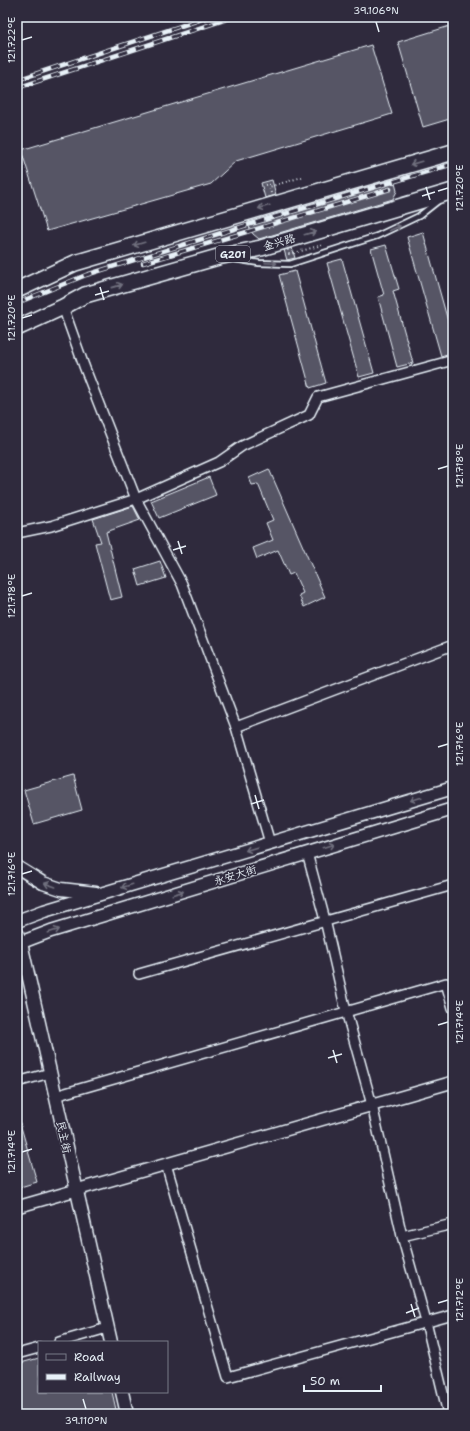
<svg xmlns="http://www.w3.org/2000/svg" width="470" height="1431" viewBox="0 0 470 1431" font-family="'Shantell Sans','LXGW WenKai TC',sans-serif">
<rect width="100%" height="100%" fill="#2f2a3d"/>
<filter id="ink" filterUnits="userSpaceOnUse"><feTurbulence type="fractalNoise" baseFrequency=".025" numOctaves="2"/><feDisplacementMap in="SourceGraphic" scale="8" xChannelSelector="R" yChannelSelector="G"/><feConvolveMatrix kernelMatrix="1 2 1 2 8 2 1 2 1" color-interpolation-filters="sRGB"/></filter>
<g filter="url(#ink)">
<g fill="#575565" stroke="#e8f1f8">
<polygon points="453,25 453,118 423,127 398,42"/>
<polygon points="371,45 392,114 236,161 211,184 47,231 21,150"/>
<polygon points="394,179 397,191 393,199 259,239 253,234 248,225 248,222"/>
<polygon points="272,180 276,195 265,198 261,183"/>
<polygon points="423,232 453,339 453,352 441,356 407,237"/>
<polygon points="386,245 399,289 393,291 413,363 397,367 378,297 384,295 371,249"/>
<polygon points="292,248 295,258 287,260 284,250"/>
<polygon points="342,259 374,373 359,377 327,263"/>
<polygon points="295,271 326,383 310,388 279,275"/>
<polygon points="269,469 325,597 304,607 299,595 303,593 294,573 289,575 278,550 257,559 253,548 273,540 266,523 273,520 258,484 252,485 249,478"/>
<polygon points="209,477 216,495 159,518 151,501"/>
<polygon points="133,506 140,520 106,532 122,597 110,600 95,543 101,542 93,519"/>
<polygon points="160,561 166,578 140,586 135,569"/>
<polygon points="73,776 82,810 34,824 24,790"/>
<polygon points="19,1120 37,1182 17,1188 17,1121"/>
<polygon points="39,1358 39,1392 112,1392 117,1414 17,1414 17,1364"/>
</g>
<g fill="none" stroke-linecap="round" stroke-linejoin="round">
<defs>
<polyline id="service" points="234,259 259,263 290,264 377,236 419,216 438,201"/>
<g id="minor">
<polyline points="63,307 84,366 136,499 182,584 236,727"/>
<polyline points="17,533 51,526 136,499 219,462 242,446 309,415 318,397 453,360"/>
<polyline points="270,843 236,727 453,645"/>
<polyline points="307,853 325,920 346,1011 372,1105 402,1236 426,1322 448,1414"/>
<polyline points="139,974 453,885"/>
<polyline points="17,1082 50,1073"/>
<polyline points="55,1096 446,983 453,1008"/>
<polyline points="166,1164 228,1377 453,1315"/>
<polyline points="402,1236 453,1224"/>
<polyline points="59,1342 107,1328"/>
<polyline points="17,1354 39,1348"/>
</g>
<polyline id="tertiary" points="17,1207 453,1082"/>
<g id="secondary">
<polyline points="17,867 43,883 61,889 96,893"/>
<polyline points="17,921 44,911 453,788"/>
<polyline points="17,933 21,943 111,1342"/>
<polyline points="17,944 51,931 453,809"/>
<polyline points="122,1392 127,1414"/>
</g>
<g id="trunk">
<polyline points="17,290 75,263 453,152"/>
<polyline points="17,328 63,307 85,295 218,257 261,248 453,191"/>
</g>
</defs>
<use href="#service" stroke="#e8f1f8" stroke-width="8"/>
<use href="#minor" stroke="#e8f1f8" stroke-width="12"/>
<use href="#tertiary" stroke="#e8f1f8" stroke-width="14"/>
<use href="#secondary" stroke="#e8f1f8" stroke-width="15"/>
<use href="#trunk" stroke="#e8f1f8" stroke-width="18"/>
<g stroke="#e8f1f8" stroke-width="2" stroke-dasharray="1 3" stroke-linecap="butt">
<polyline points="265,185 269,184 269,187"/>
<polyline points="271,193 269,187 302,177"/>
<polyline points="294,253 322,245"/>
</g>
<use href="#service" stroke="#2f2a3d" stroke-width="4.5"/>
<use href="#minor" stroke="#2f2a3d" stroke-width="9"/>
<use href="#tertiary" stroke="#2f2a3d" stroke-width="11"/>
<use href="#secondary" stroke="#2f2a3d" stroke-width="12"/>
<use href="#trunk" stroke="#2f2a3d" stroke-width="15"/>
<defs>
<g id="rail">
<polyline points="17,80 208,17"/>
<polyline points="17,88 233,17"/>
<polyline points="143,263 390,189"/>
<polyline points="17,303 86,275 234,229 453,164"/>
</g>
</defs>
<use href="#rail" stroke="#e8f1f8" stroke-width="4.5"/>
<use href="#rail" stroke="#2f2a3d" stroke-width="3" stroke-dasharray="9" stroke-linecap="butt"/>
<polyline stroke="#e8f1f8" stroke-width="2" stroke-dasharray="1 3" stroke-linecap="butt" points="285,238 289,254 294,253"/>
</g>
<defs><path id="oneway-shaft" d="M-6 0H5M1.5-3L5.5 0L1.5 3" fill="none" stroke-width="1.6" stroke-linecap="round" stroke-linejoin="round"/></defs>
<g stroke="#70707e">
<use href="#oneway-shaft" transform="translate(416 163) rotate(164)"/>
<use href="#oneway-shaft" transform="translate(264 207) rotate(164)"/>
<use href="#oneway-shaft" transform="translate(395 228) rotate(-24)"/>
<use href="#oneway-shaft" transform="translate(310 233) rotate(-16)"/>
<use href="#oneway-shaft" transform="translate(139 244) rotate(164)"/>
<use href="#oneway-shaft" transform="translate(271 263) rotate(3)"/>
<use href="#oneway-shaft" transform="translate(117 286) rotate(-16)"/>
<use href="#oneway-shaft" transform="translate(416 799) rotate(163)"/>
<use href="#oneway-shaft" transform="translate(329 846) rotate(-17)"/>
<use href="#oneway-shaft" transform="translate(251 849) rotate(163)"/>
<use href="#oneway-shaft" transform="translate(50 885) rotate(-161)"/>
<use href="#oneway-shaft" transform="translate(127 886) rotate(163)"/>
<use href="#oneway-shaft" transform="translate(178 893) rotate(-17)"/>
<use href="#oneway-shaft" transform="translate(54 931) rotate(-18)"/>
</g>
</g>
<path fill="none" stroke="#e8f1f8" stroke-width="1.5" d="M 376,22 L 379,32M 22,40 L 32,37M 426,187 L 430,200M 438,191 L 448,188M 422,196 L 435,192M 100,287 L 104,300M 95,295 L 109,291M 22,318 L 32,315M 438,469 L 448,466M 178,541 L 182,554M 173,550 L 186,546M 22,596 L 32,593M 438,747 L 448,744M 255,795 L 259,809M 251,804 L 264,800M 22,874 L 32,871M 438,1025 L 448,1022M 333,1050 L 337,1063M 328,1058 L 342,1054M 22,1152 L 32,1149M 438,1303 L 448,1300M 411,1304 L 415,1317M 406,1313 L 419,1308M 83,1399 L 86,1409"/>
<g text-anchor="middle" stroke-width="3" stroke-linejoin="round" paint-order="stroke">
<rect fill="#2f2a3d" stroke="#b0b5c0" stroke-width="1" x="216" y="246" width="34" height="16" rx="3"/>
<g font-size="10" font-weight="bold" fill="#e8f1f8">
<text x="233" y="258">G201</text>
</g>
<g font-size="11" fill="#e8f1f8" stroke="#2f2a3d">
<text transform="translate(279 242) rotate(-16)" y="4">金兴路</text>
<text transform="translate(235 875) rotate(-17)" y="4">永安大街</text>
<text transform="translate(64 1137) rotate(77)" y="4">民主街</text>
</g>
</g>
<rect width="470" height="1431" fill="none" stroke="#2f2a3d" stroke-width="44"/>
<rect x="38" y="1341" width="130" height="52" fill="#2f2a3d" stroke="#797a88"/>
<rect x="46" y="1354" width="20" height="6" fill="#2f2a3d" stroke="#797a88"/>
<text x="74" y="1361" font-size="12" fill="#e8f1f8">Road</text>
<rect x="46" y="1374" width="20" height="6" fill="#e8f1f8" stroke="#797a88"/>
<text x="74" y="1381" font-size="12" fill="#e8f1f8">Railway</text>
<path d="M304 1385v6h77v-6" fill="none" stroke="#e8f1f8" stroke-width="2"/>
<text x="310" y="1385" font-size="12" fill="#e8f1f8" stroke="#2f2a3d" stroke-width="3" paint-order="stroke">50 m</text>
<rect x="22" y="22" width="426" height="1387" fill="none" stroke="#e8f1f8" stroke-width="1.5"/>
<g font-size="10" text-anchor="middle" fill="#e8f1f8">
<text x="376" y="14">39.106°N</text>
<text transform="translate(11 40) rotate(-90)" y="4">121.722°E</text>
<text transform="translate(459 188) rotate(-90)" y="4">121.720°E</text>
<text transform="translate(11 318) rotate(-90)" y="4">121.720°E</text>
<text transform="translate(459 466) rotate(-90)" y="4">121.718°E</text>
<text transform="translate(11 596) rotate(-90)" y="4">121.718°E</text>
<text transform="translate(459 744) rotate(-90)" y="4">121.716°E</text>
<text transform="translate(11 874) rotate(-90)" y="4">121.716°E</text>
<text transform="translate(459 1022) rotate(-90)" y="4">121.714°E</text>
<text transform="translate(11 1152) rotate(-90)" y="4">121.714°E</text>
<text transform="translate(459 1300) rotate(-90)" y="4">121.712°E</text>
<text x="86" y="1424">39.110°N</text>
</g>
</svg>
